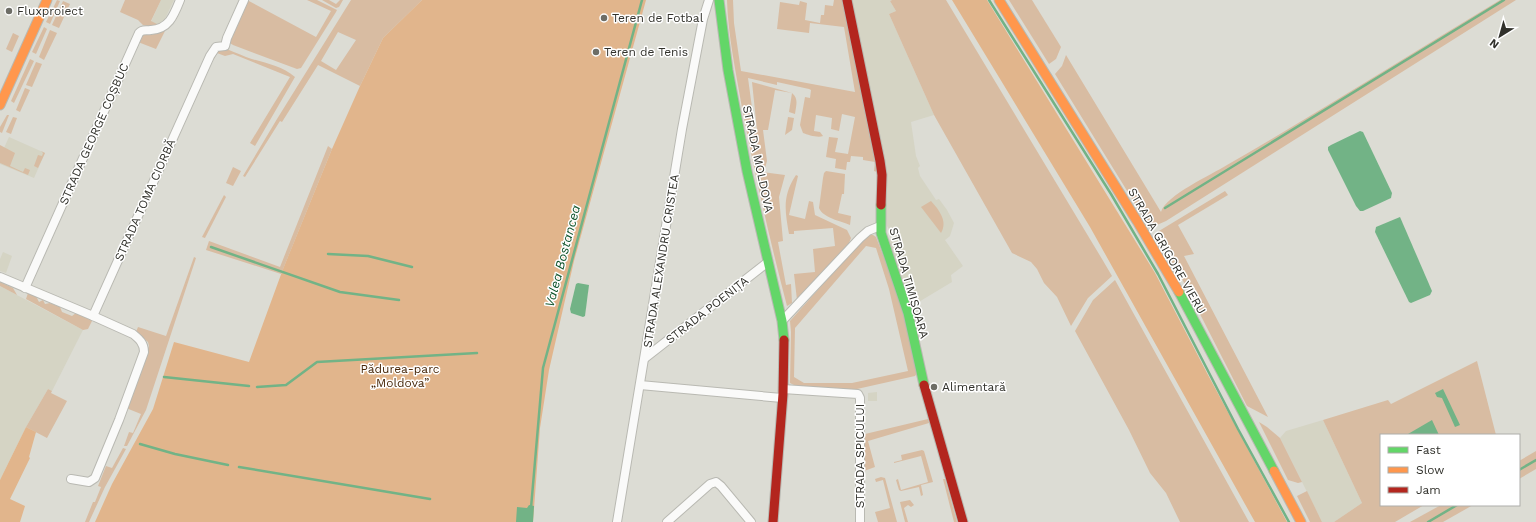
<svg xmlns="http://www.w3.org/2000/svg" width="1536" height="522" viewBox="0 0 1536 522" font-family="'Work Sans',sans-serif">
<rect width="100%" height="100%" fill="#dcdcd4"/>
<g fill="#d5d4c4">
<polygon points="161,0 174,0 163,23 159,25 151,22"/>
<polygon points="851,0 892,0 890,1 896,11 889,14 934,115 911,122 916,156 920,166 918,168 920,176 936,200 939,199 947,210 954,223 950,236 945,240 963,266 951,275 952,282 912,306 908,293 901,283 889,240 893,236 887,226"/>
<polygon points="9,137 45,153 34,178 0,164 0,157"/>
<polygon points="3,252 12,256 6,273 0,271 0,259"/>
<polygon points="0,286 83,330 52,391 48,389 26,427 0,480"/>
<polygon points="877,392 877,401 868,401 868,393"/>
<polygon points="1323,420 1362,503 1334,522 1322,522 1280,438 1286,431"/>
</g>
<g fill="#d8bca2" fill-rule="evenodd">
<polygon points="57,0 60,1 50,24 46,22"/>
<polygon points="125,0 161,0 151,21 159,25 152,27 143,25 138,20 120,12"/>
<polygon points="247,0 316,37 331,11 307,0 317,0 337,10 336,12 301,68 297,69 233,45 230,43 229,39"/>
<polygon points="322,0 329,0 336,4 340,0 343,0 339,7 336,8"/>
<path d="M 351,0 L 422,0 L 383,38 L 360,86 L 318,65 L 282,122 L 280,121 L 245,177 L 243,176 L 277,119 ZM 338,32 L 356,40 L 336,70 L 321,61 Z"/>
<path d="M 727,0 L 733,0 L 734,23 L 741,71 L 855,92 L 844,27 L 810,23 L 809,33 L 777,29 L 780,2 L 799,5 L 800,1 L 807,3 L 805,20 L 820,23 L 821,15 L 824,15 L 825,5 L 833,6 L 834,0 L 844,0 L 877,172 L 874,171 L 875,162 L 863,160 L 863,157 L 851,156 L 850,162 L 847,162 L 846,170 L 835,168 L 836,159 L 826,157 L 829,137 L 838,138 L 835,152 L 848,154 L 855,117 L 842,114 L 839,131 L 831,129 L 832,118 L 816,115 L 814,131 L 820,132 L 823,136 C 818,138 808,135 803,133 L 800,125 L 805,97 L 810,98 L 811,90 L 809,89 L 777,82 L 777,85 L 748,78 L 755,130 L 757,130 L 752,82 L 792,93 C 799,99 796,105 795,114 L 789,112 L 792,93 L 775,90 L 768,130 L 763,130 L 767,161 L 765,168 L 763,167 L 762,172 L 785,175 L 779,197 L 783,241 L 778,242 L 786,285 L 791,284 L 792,303 L 787,306 C 770,241 755,175 742,108 C 736,72 728,36 727,0 Z"/>
<polygon points="892,0 946,0 1102,259 1112,276 1088,298 1071,326 1057,297 1044,283 1037,269 1031,262 1012,253 934,115 889,14 896,11 890,1"/>
<polygon points="1009,0 1032,0 1061,47 1056,59 1049,64"/>
<path d="M 1500,0 L 1516,0 L 1166,221 L 1150,228 L 1055,74 L 1062,66 L 1066,55 L 1161,212 C 1166,195 1211,175 1227,165 C 1319,112 1409,55 1500,0 Z"/>
<polygon points="63,1 70,4 59,28 52,25"/>
<polygon points="44,27 47,29 36,54 32,52"/>
<polygon points="50,30 57,33 44,60 39,57"/>
<polygon points="165,31 156,49 138,42 142,33 151,35"/>
<polygon points="13,33 19,36 12,52 6,49"/>
<path d="M 222,48 C 231,50 238,54 246,57 C 263,63 281,65 295,77 L 255,146 L 250,143 L 290,77 L 233,54 L 225,56 L 217,53 L 214,59 L 212,56 L 213,52 Z"/>
<polygon points="30,59 34,61 14,103 11,101"/>
<polygon points="36,62 42,64 32,87 26,85"/>
<polygon points="25,88 30,90 20,112 16,110"/>
<polygon points="7,115 9,115 2,133 0,132 0,127"/>
<polygon points="13,117 17,118 11,134 6,132"/>
<polygon points="788,117 794,118 792,130 785,135"/>
<polygon points="0,145 15,153 10,166 23,172 25,168 30,170 28,175 0,163"/>
<polygon points="328,146 332,149 281,274 206,250 209,241 280,267"/>
<polygon points="41,151 45,153 38,168 34,166 38,155 42,156 43,153"/>
<polygon points="233,167 241,171 233,186 226,183"/>
<path d="M 826,171 L 845,174 L 844,194 L 842,194 L 838,213 L 851,216 L 850,225 C 841,221 823,218 819,208 L 823,178 L 824,173 Z"/>
<path d="M 796,175 L 798,176 L 789,215 L 805,219 L 809,201 L 813,202 L 815,215 L 847,230 L 851,238 L 849,243 L 797,300 L 794,274 L 815,272 L 813,249 L 835,246 L 833,228 L 794,231 L 794,234 L 789,234 C 785,211 782,196 796,175 Z"/>
<polygon points="1225,191 1228,195 1178,225 1194,254 1184,256 1268,417 1247,406 1179,273 1154,234"/>
<polygon points="224,195 226,197 205,238 202,237"/>
<path d="M 931,201 C 939,210 948,221 941,233 L 921,207 Z"/>
<path d="M 867,235 L 873,235 L 876,237 L 900,300 L 917,373 L 915,376 L 848,391 L 796,386 L 790,383 L 791,332 L 790,321 ZM 866,246 L 876,248 L 889,289 L 908,371 L 852,383 L 804,383 L 794,377 L 795,328 Z"/>
<polygon points="194,257 196,258 146,410 127,446 124,446 129,432 133,433 141,414 126,408 149,346 148,342 136,332 138,327 166,336"/>
<polygon points="1115,280 1249,522 1180,522 1166,493 1150,473 1129,430 1075,331 1093,300"/>
<polygon points="0,282 13,288 17,295 0,286"/>
<polygon points="28,293 36,296 39,302 43,300 45,304 50,303 60,307 62,312 72,316 76,313 90,319 92,321 88,329 83,330 26,299"/>
<polygon points="1477,361 1496,435 1381,435 1381,505 1424,505 1395,522 1334,522 1362,503 1323,420 1388,400 1391,404"/>
<polygon points="48,389 52,391 51,393 67,401 47,438 26,427"/>
<polygon points="928,419 929,423 868,441 875,467 864,471 865,434"/>
<polygon points="1259,422 1267,427 1280,438 1302,482 1298,483 1288,480"/>
<polygon points="123,448 126,449 105,487 89,522 85,522 93,502 95,502 101,487 98,486 106,466 112,468"/>
<polygon points="922,450 924,451 933,482 921,485 923,495 921,496 919,487 901,491 899,490 896,480 898,479 901,490 928,482 921,456 894,463 894,462 902,460 901,455"/>
<polygon points="1536,451 1536,469 1519,479 1519,461"/>
<polygon points="881,477 885,478 897,522 878,522 875,512 890,508 883,480 876,482 875,479"/>
<polygon points="943,479 945,479 957,522 954,522"/>
<polygon points="1307,491 1322,522 1310,522 1297,496"/>
<polygon points="910,500 914,505 911,507 908,505 904,508 908,522 905,522 900,502"/>
<polygon points="1441,505 1473,505 1443,522 1410,522"/>
</g>
<g fill="#e1b58c">
<polygon points="422,0 646,0 574,261 549,370 540,428 533,522 95,522 112,484 153,409 174,342 249,362 283,269 332,149 360,86 383,38"/>
<polygon points="952,0 987,0 1155,273 1208,375 1287,522 1255,522 1090,227"/>
<polygon points="26,427 36,432 29,457 30,458 10,499 25,506 20,522 0,522 0,480"/>
</g>
<g fill="#72b386">
<polygon points="1360,131 1363,132 1392,193 1391,198 1363,211 1360,211 1356,206 1328,150 1328,147 1331,145"/>
<polygon points="1400,217 1432,291 1430,295 1411,303 1409,302 1375,232 1376,227"/>
<polygon points="578,283 589,285 585,316 583,317 571,313 570,309 576,284"/>
<polygon points="1443,389 1460,425 1455,427 1442,398 1437,397 1435,393"/>
<polygon points="1432,420 1439,435 1408,435 1408,434"/>
<polygon points="529,505 534,506 533,522 516,522 517,507 527,508"/>
</g>
<g fill="none" stroke-linecap="round" stroke-linejoin="round">
<g stroke="#72b386" stroke-width="2.5">
<polyline points="989,0 1111,194 1158,274 1238,429 1289,522"/>
<polyline points="1165,208 1504,0"/>
<polyline points="211,247 340,292 399,300"/>
<polyline points="328,254 368,256 412,267"/>
<polyline points="164,377 249,386"/>
<polyline points="257,387 286,385 317,362 477,353"/>
<polyline points="140,444 175,454 228,465"/>
<polyline points="239,467 430,499"/>
<polyline points="1519,470 1536,460"/>
<polyline points="531,508 543,368 642,0"/>
<polyline points="1428,522 1457,505"/>
</g>
<defs>
<g id="street">
<path d="M 0,277 L 93,316 L 133,334 C 139,339 144,343 144,352 L 119,420 L 95,478 L 89,482 L 71,479"/>
<path d="M 25,288 L 139,33 C 142,29 146,31 151,30 C 169,29 174,15 180,0"/>
<polyline points="93,316 210,56 216,47 225,46 227,38 244,0"/>
<polyline points="782,321 860,238 868,231 880,226"/>
<polyline points="645,358 768,262"/>
<polyline points="640,385 782,398"/>
<polyline points="783,389 858,394 860,398 860,522"/>
<polyline points="617,522 682,129 703,19 709,0"/>
<polyline points="667,522 710,484 716,482 721,486 751,522"/>
</g>
<g id="fast">
<polyline points="719,0 728,70 747,171 782,321 784,340"/>
<polyline points="881,205 881,233 908,313 924,385"/>
<polyline points="1179,292 1274,471"/>
</g>
<g id="slow">
<polyline points="999,0 1137,221 1179,292"/>
<polyline points="0,105 47,0"/>
<polyline points="1274,471 1301,522"/>
</g>
<g id="jam">
<polyline points="847,0 880,161 882,175 881,205"/>
<polyline points="924,385 963,522"/>
<polyline points="773,522 783,394 784,340"/>
</g>
</defs>
<use href="#street" stroke="#b9b9b2" stroke-width="10"/>
<use href="#fast" stroke="#b9b9b2" stroke-width="11"/>
<use href="#slow" stroke="#b9b9b2" stroke-width="11"/>
<use href="#jam" stroke="#b9b9b2" stroke-width="11"/>
<use href="#street" stroke="#fafaf9" stroke-width="8"/>
<use href="#fast" stroke="#63d668" stroke-width="9"/>
<use href="#slow" stroke="#ff974d" stroke-width="9"/>
<use href="#jam" stroke="#b3261e" stroke-width="9"/>
</g>
<g fill="#6d6d66" stroke="#fff" stroke-width="1.5">
<circle cx="9" cy="11" r="4"/>
<circle cx="604" cy="18" r="4"/>
<circle cx="596" cy="52" r="4"/>
<circle cx="934" cy="387" r="4"/>
</g>
<g text-anchor="middle" stroke-width="3" stroke-linejoin="round" paint-order="stroke">
<g font-size="12" fill="#31312b" stroke="#fff" text-anchor="start">
<text x="17" y="15">Fluxproiect</text>
<text x="612" y="22">Teren de Fotbal</text>
<text x="604" y="56">Teren de Tenis</text>
<text x="942" y="391">Alimentară</text>
</g>
<g font-size="12" fill="#31312b" stroke="#fff">
<text transform="translate(94 134) rotate(-66)" y="4">STRADA GEORGE COȘBUC</text>
<text transform="translate(758 159) rotate(78)" y="4">STRADA MOLDOVA</text>
<text transform="translate(145 200) rotate(-66)" y="4">STRADA TOMA CIORBĂ</text>
<text transform="translate(1167 251) rotate(60)" y="4">STRADA GRIGORE VIERU</text>
<text transform="translate(661 261) rotate(-81)" y="4">STRADA ALEXANDRU CRISTEA</text>
<text transform="translate(909 283) rotate(74)" y="4">STRADA TIMIȘOARA</text>
<text transform="translate(707 310) rotate(-38)" y="4">STRADA POENIȚA</text>
<text transform="translate(860 456) rotate(-90)" y="4">STRADA SPICULUI</text>
</g>
<g font-size="12" fill="#472709" stroke="#fff">
<text x="400" y="373">Pădurea-parc<tspan x="400" dy="14">„Moldova”</tspan></text>
</g>
<g font-size="13" font-style="italic" fill="#11552d" stroke="#fff">
<text transform="translate(562 256) rotate(-75)" y="5">Valea Bostancea</text>
</g>
</g>
<rect x="1380" y="434" width="140" height="72" fill="#ffffff" stroke="#adadaa"/>
<rect x="1388" y="447" width="20" height="6" fill="#63d668" stroke="#adadaa"/>
<text x="1416" y="454" font-size="12" fill="#31312b">Fast</text>
<rect x="1388" y="467" width="20" height="6" fill="#ff974d" stroke="#adadaa"/>
<text x="1416" y="474" font-size="12" fill="#31312b">Slow</text>
<rect x="1388" y="487" width="20" height="6" fill="#b3261e" stroke="#adadaa"/>
<text x="1416" y="494" font-size="12" fill="#31312b">Jam</text>
<g transform="translate(1500 36) rotate(217)" stroke="#ffffff" stroke-width="3" paint-order="stroke">
<path d="M0-3L7 15L0 10L-7 15Z" fill="#31312b"/>
<text y="-6" font-size="11" font-weight="bold" text-anchor="middle" fill="#31312b">N</text>
</g>
</svg>
